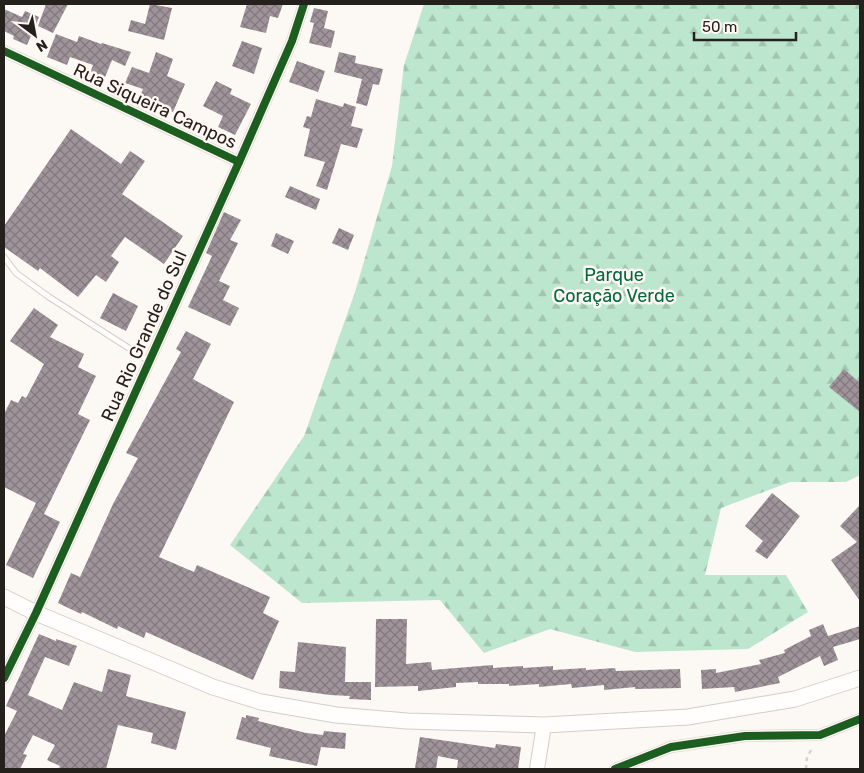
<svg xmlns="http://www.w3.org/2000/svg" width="864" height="773" viewBox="0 0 864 773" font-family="Rubik,sans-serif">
<defs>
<pattern id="forest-firs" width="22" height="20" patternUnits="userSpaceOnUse" patternTransform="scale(1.25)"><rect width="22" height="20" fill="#bde6ce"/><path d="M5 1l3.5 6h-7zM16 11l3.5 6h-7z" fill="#a2c5b0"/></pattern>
<pattern id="building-cross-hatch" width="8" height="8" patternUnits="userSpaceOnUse" patternTransform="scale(1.25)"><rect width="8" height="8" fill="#a0949b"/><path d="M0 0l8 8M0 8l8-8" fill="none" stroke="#82787e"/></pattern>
</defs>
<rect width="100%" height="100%" fill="#fcf8f4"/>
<polygon fill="url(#forest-firs)" points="424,4 860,4 860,475 846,482 790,482 721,508 705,575 786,575 808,612 748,649 635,652 550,629 484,653 440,600 302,603 230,545 304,436 355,292 392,166 404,65"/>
<g fill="url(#building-cross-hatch)">
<polygon points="46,4 68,4 53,33 38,26"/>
<polygon points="150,4 172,8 164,40 128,31 131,20 145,24"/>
<polygon points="247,4 283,4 278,18 270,16 266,33 240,27"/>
<polygon points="314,8 328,11 324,28 335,31 331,48 309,43 314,23 310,22"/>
<polygon points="4,9 22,17 25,11 39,17 27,45 13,39 14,36 4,31"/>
<polygon points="56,34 77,42 79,36 101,44 102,43 131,52 125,66 112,60 103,82 89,76 93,65 70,57 67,65 47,57"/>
<polygon points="242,41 262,48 254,74 232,66"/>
<polygon points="156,52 173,59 167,76 185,84 173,112 157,105 156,108 138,101 143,89 125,83 132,67 149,73"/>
<polygon points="339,52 356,56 355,63 383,69 379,85 373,84 367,106 356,103 362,79 334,72"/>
<polygon points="297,61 325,71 318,92 289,82"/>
<polygon points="216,81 232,89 230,94 251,104 235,135 218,127 223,116 203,106"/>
<polygon points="316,99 343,107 344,103 356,107 351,126 363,129 357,148 341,144 327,190 316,186 325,162 304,156 310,129 303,127 307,116 311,117"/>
<polygon points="71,129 121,164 130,151 145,161 122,194 183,236 164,264 125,237 111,256 119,262 106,282 96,275 78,297 40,268 38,271 4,247 4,226"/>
<polygon points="290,186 320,199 316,210 285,197"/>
<polygon points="224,212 241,220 230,240 238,243 219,281 230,286 223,300 239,308 230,326 188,307 212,256 206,253"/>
<polygon points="339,228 354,235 348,250 332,243"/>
<polygon points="276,233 294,241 288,254 271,246"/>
<polygon points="113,293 138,306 126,331 100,318"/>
<polygon points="34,308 58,325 50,337 84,354 78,367 96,376 78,414 90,420 44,514 60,522 33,578 6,565 36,503 4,487 4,414 11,400 18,403 22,396 26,398 44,364 10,341"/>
<polygon points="186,331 211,344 193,379 234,402 159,557 194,572 197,565 270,597 263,613 279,621 253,680 146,632 144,638 118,626 117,629 82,612 81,614 58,603 71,573 80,577 113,504 138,458 126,453 181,352 176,349"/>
<polygon points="844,369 860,383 860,412 829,387"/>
<polygon points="772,493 800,516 767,559 755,551 763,541 745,526"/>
<polygon points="860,505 860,601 831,560 857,542 840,526"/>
<polygon points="376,619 407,619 406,664 431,662 432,670 493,665 493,668 523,666 523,668 553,666 553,670 586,668 586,670 615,668 616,671 680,669 681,688 635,689 635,687 604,690 604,685 572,688 571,684 539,687 539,684 509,686 509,684 478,684 478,682 456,683 456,687 418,691 418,686 375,687"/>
<polygon points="823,624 828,636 860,626 860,639 833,647 838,660 824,666 820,656 778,677 780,683 735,692 734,687 702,689 701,670 716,669 716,673 761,664 759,660 785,653 784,650 811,636 809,630"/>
<polygon points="39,634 56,641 56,639 77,646 69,666 45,657 28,695 62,710 74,682 102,692 108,669 131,675 126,696 186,712 176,750 151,743 153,733 118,725 106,769 59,769 60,766 47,760 55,745 33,735 23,754 27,755 20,769 8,769 4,767 4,736 17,711 6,706"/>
<polygon points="298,642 346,647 345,682 371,682 371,700 349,699 350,696 330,695 279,688 280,671 295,672"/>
<polygon points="246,715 259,718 258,721 306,733 323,735 324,731 346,733 345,749 321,747 317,766 269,756 271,748 236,739 242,717 246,718"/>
<polygon points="420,737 495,748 496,744 521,747 518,769 457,769 458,760 438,756 436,769 415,768"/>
</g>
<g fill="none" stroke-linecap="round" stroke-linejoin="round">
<defs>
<polyline id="service" points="4,257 16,273 49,297 149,361"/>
<g id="minor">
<polyline points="4,51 239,162"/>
<polyline points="4,678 36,613 239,162 292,41 304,4"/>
<polyline points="615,769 671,747 745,736 820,735 860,719"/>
</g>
<polyline id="tertiary" points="537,769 544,725"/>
<polyline id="secondary" points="4,597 36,613 213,687 261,702 336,715 407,721 544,725 688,717 795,699 860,678"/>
</defs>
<use href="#service" stroke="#d2ceca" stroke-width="7"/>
<use href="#minor" stroke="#d2ceca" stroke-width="12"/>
<use href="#tertiary" stroke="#d2ceca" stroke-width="16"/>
<use href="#secondary" stroke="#d2ceca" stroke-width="17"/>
<polyline stroke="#d5d3d2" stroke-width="2.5" stroke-dasharray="4 4" stroke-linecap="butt" points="806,769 807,757 813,747"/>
<use href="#service" stroke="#fffefd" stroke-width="5"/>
<use href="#minor" stroke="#fffefd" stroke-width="10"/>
<use href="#tertiary" stroke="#fffefd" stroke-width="14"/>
<use href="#secondary" stroke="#fffefd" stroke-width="15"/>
<defs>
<g id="cycleway">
<polyline points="4,51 239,162"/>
<polyline points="4,678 36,613 239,162 292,41 304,4"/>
<polyline points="615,769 671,747 745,736 820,735 860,719"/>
</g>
</defs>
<use href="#cycleway" stroke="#fff7f1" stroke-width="11"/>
<use href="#cycleway" stroke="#1b5e20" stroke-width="8"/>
</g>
<g text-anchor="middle" stroke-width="5" stroke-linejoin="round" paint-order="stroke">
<g font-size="18" fill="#24201c" stroke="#fff7f1">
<text transform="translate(155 106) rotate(25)" y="6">Rua Siqueira Campos</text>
<text transform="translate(144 336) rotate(-66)" y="6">Rua Rio Grande do Sul</text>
</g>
<g font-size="18" fill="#036843" stroke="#fff7f1">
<text x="614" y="281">Parque<tspan x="614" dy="21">Coração Verde</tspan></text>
</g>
</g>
<rect width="864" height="773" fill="none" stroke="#24201c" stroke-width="10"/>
<g transform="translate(35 35) rotate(148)" stroke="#fff7f1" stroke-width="4" paint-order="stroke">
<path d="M0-4L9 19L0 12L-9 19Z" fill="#24201c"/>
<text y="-8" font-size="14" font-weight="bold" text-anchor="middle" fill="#24201c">N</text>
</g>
<path d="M694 32v8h102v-8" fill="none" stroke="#24201c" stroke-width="2.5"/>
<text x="702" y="32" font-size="15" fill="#24201c" stroke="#fff7f1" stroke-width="4" paint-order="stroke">50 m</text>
</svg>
